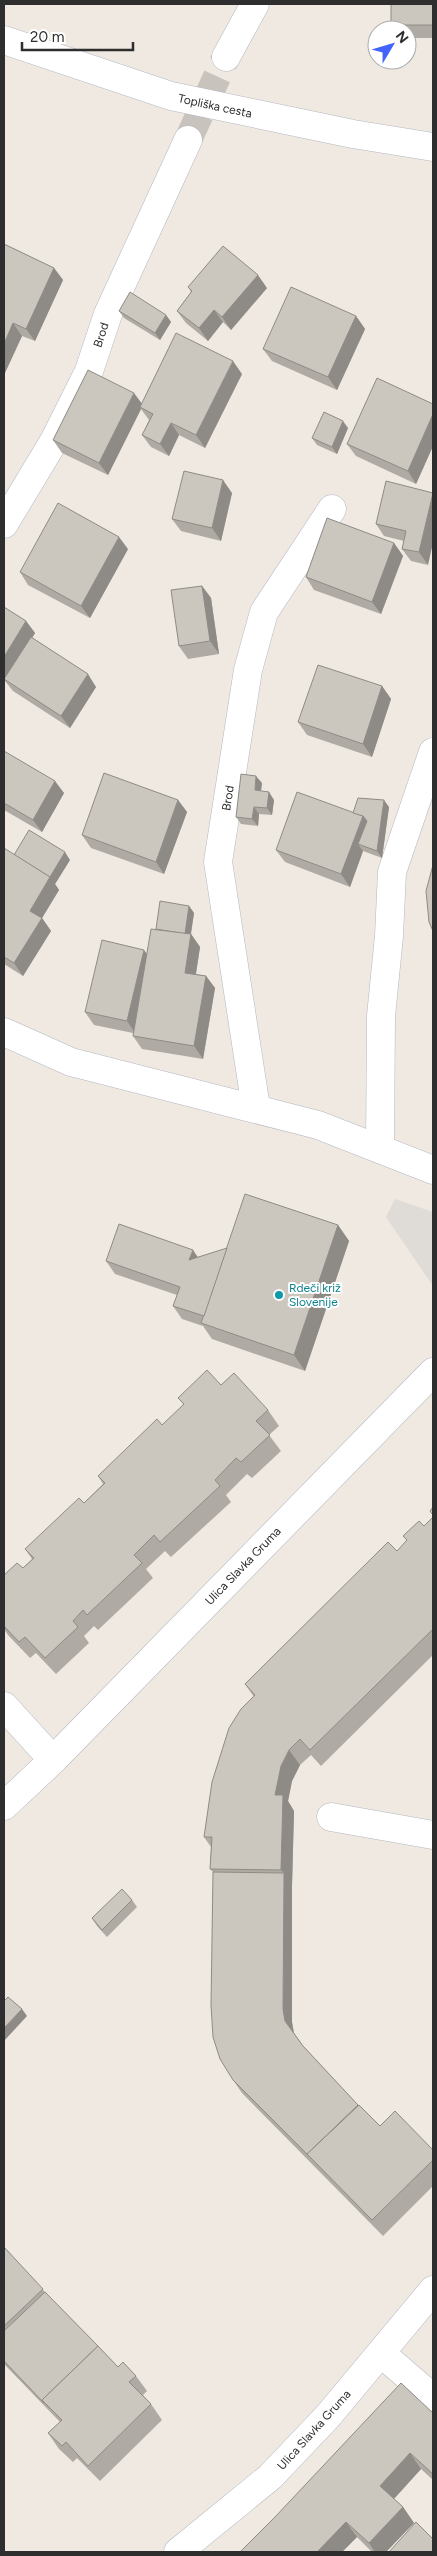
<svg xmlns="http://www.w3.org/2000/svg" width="437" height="2556" viewBox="0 0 437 2556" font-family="Figtree,sans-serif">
<rect width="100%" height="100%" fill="#efe9e1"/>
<polygon fill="#dfdcd8" points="395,1199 433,1212 433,1286 386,1217"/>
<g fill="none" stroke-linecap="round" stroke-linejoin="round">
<polyline stroke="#c8c4bd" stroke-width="28" stroke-dasharray="28 14" stroke-linecap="butt" points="188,140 226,57"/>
<defs>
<g id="street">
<polyline points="226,57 255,4"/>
<polyline points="4,524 54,441 89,371 108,314 188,140"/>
<polyline points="4,1032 71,1062 318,1125 433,1170"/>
<polyline points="256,1108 218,862 248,670 264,612 332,509"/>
<polyline points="380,1149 381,1016 389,936 392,872 433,752"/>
<polyline points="4,1706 53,1760 433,1372"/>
<polyline points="4,1806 53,1760"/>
<polyline points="331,1817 433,1835"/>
<polyline points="382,2354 433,2398"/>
<polyline points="178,2552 270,2477 328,2416 433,2290"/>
</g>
<polyline id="secondary" points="4,40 171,96 353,134 433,147"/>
</defs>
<use href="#street" stroke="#b4b7c1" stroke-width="29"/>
<use href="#secondary" stroke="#b4b7c1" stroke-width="29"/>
<use href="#street" stroke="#fff" stroke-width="28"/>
<use href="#secondary" stroke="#fff" stroke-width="28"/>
</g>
<g fill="#afaba4">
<polygon points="433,4 433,38 407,38 407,30 394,30 391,25"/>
<polygon points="4,244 54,268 63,280 35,341 22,336 4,375"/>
<polygon points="188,287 267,288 231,330 223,322 208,341 186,323 177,311 191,292"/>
<polygon points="119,311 166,315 171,322 160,340 124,318"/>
<polygon points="356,316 365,329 337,390 272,361 263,349"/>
<polygon points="242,374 205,448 179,435 169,456 151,447 142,435 149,420 141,409 108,475 62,453 53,440 141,404"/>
<polygon points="433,404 433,446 416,484 356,456 347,444"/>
<polygon points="348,428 337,454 317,445 312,438"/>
<polygon points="386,481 428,565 411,561 402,549 404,541 384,536 376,524"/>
<polygon points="232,493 221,541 181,531 172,519"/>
<polygon points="394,543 403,556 381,614 314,590 306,577"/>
<polygon points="128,549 90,618 28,585 20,572"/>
<polygon points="202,586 211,598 219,654 188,659 179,646"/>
<polygon points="4,607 26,621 35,633 32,638 96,687 70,728 13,691 5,681 4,684"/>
<polygon points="382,686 391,699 372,757 307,735 298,722"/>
<polygon points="4,751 64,793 42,832 4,810"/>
<polygon points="262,783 261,791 274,800 272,815 259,814 258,826 241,824 236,817"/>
<polygon points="178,800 187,812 164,874 91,848 82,835"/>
<polygon points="389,807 382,858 363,851 350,887 285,862 276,850 353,813"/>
<polygon points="4,848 14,855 70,860 55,884 59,890 42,918 51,931 23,976 4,964"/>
<polygon points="189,906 194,913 191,934 200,947 196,974 206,976 215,988 203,1059 142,1049 133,1036 133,1033 94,1025 85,1012 147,954 156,929"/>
<polygon points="338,1225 349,1241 305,1371 212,1339 203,1326 182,1319 173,1306 177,1295 115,1274 106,1261 198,1257"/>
<polygon points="221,1385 268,1410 279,1426 269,1435 281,1451 252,1478 247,1474 226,1495 231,1502 171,1557 165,1551 146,1569 153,1578 98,1630 94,1626 84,1636 89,1643 56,1674 36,1653 30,1658 8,1635 4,1629 4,1575 23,1568 32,1559 25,1549 84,1503 103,1484 98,1476 162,1425 184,1405 178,1398"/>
<polygon points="433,1517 433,1655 321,1766 311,1755 300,1765 292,1781 288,1801 294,1811 292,1886 292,2022 294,2033 303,2046 358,2105 380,2126 433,2150 433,2186 383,2236 242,2093 233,2080 213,1872 210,1869 211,1847 204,1837 254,1697 245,1684 397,1551 407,1541 403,1536 424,1526"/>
<polygon points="132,1900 137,1907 107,1937 97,1926 92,1918"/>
<polygon points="4,2247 45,2292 118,2367 136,2376 147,2391 143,2395 151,2404 162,2420 100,2481 77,2458 73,2462 59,2449 48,2433 60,2422 4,2364"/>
<polygon points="433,2413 433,2480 421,2469 394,2499 403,2507 414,2523 386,2552 372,2552 357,2537 342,2552 240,2552"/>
</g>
<g fill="#8e8b86">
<polygon points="54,268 63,280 35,341 26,329"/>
<polygon points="258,275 267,288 231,330 222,317"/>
<polygon points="214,310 223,322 208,341 199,328"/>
<polygon points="166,315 171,322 160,340 155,333"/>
<polygon points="356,316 365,329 337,390 328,377"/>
<polygon points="13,323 22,336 4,375 4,344"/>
<polygon points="233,361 242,374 205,448 196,435"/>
<polygon points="134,393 143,405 140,407 141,409 108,475 99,463"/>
<polygon points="433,414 433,446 416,484 408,471"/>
<polygon points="343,421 348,428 337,454 332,447"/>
<polygon points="171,423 179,435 169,456 160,444"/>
<polygon points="223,480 232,493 221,541 212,528"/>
<polygon points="433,493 433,543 428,565 419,552"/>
<polygon points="119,537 128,549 90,618 81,606"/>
<polygon points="394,543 403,556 381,614 372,602"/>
<polygon points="202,586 211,598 219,654 210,641"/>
<polygon points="26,621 35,633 6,680 4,679 4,657"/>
<polygon points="88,674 96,687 70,728 61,716"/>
<polygon points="382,686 391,699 372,757 363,744"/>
<polygon points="256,776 262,783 260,797 255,790"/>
<polygon points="55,781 64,793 42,832 33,820"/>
<polygon points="269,792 274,800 272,815 267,808"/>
<polygon points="178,800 187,812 164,874 156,862"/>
<polygon points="384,800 389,807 382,858 377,851"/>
<polygon points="254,807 259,814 258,826 252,819"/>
<polygon points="363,816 372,829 358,844 363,851 350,887 341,874"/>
<polygon points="65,852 70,860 55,884 59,890 39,923 30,911"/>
<polygon points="189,906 194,913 189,945 184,938"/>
<polygon points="42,918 51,931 23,976 14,963"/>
<polygon points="191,934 200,947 194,986 185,973"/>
<polygon points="144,950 153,962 136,1034 127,1021"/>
<polygon points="206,976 215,988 203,1059 194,1046"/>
<polygon points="338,1225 349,1241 305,1371 294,1355"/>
<polygon points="193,1250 201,1262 189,1260"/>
<polygon points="289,1750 300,1765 292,1781 288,1801 294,1811 292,1886 292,2022 294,2034 285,2021 283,2009 284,1873 281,1870 275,1795 281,1766"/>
<polygon points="22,2009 27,2016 4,2041 4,2028"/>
<polygon points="410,2453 421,2469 391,2502 380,2486"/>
<polygon points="403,2507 414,2523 386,2552 375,2552 369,2543"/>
<polygon points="346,2522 357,2537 342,2552 317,2552"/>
</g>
<g fill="#cbc7bf" stroke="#8e8b86">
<rect x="391" y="4" width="42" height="21"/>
<polygon points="4,244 54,268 26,329 13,323 4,344"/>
<polygon points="223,246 258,275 222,317 214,310 199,328 177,311 192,291 188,287"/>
<polygon points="291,287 356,316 328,377 263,349"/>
<polygon points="130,292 166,315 155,333 119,311"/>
<polygon points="176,333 233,361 196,435 171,423 160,444 142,435 153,414 140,407"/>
<polygon points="88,370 134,393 99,463 53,440"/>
<polygon points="377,378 433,404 433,414 408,471 347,444"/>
<polygon points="324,412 343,421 332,447 312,438"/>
<polygon points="184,471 223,480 212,528 172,519"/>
<polygon points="386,481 433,493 419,552 402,549 406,531 376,524"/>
<polygon points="58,503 119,537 81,606 20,572"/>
<polygon points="327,518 394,543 372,602 306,577"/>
<polygon points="202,586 210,641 179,646 171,590"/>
<polygon points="4,607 26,621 4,657"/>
<polygon points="31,637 88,674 61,716 4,679"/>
<polygon points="318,665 382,686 363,744 298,722"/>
<polygon points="4,751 55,781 33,820 4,803"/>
<polygon points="104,773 178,800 156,862 82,835"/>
<polygon points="241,774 256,776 255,790 269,792 267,808 254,807 252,819 236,817"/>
<polygon points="297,792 363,816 341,874 276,850"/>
<polygon points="358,798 384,800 377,851 358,844 367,821 363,816 353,813"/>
<polygon points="29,830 65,852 50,877 14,855"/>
<polygon points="4,848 50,877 30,911 42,918 14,963 4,957"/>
<polygon points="433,865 433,931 429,922 426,891"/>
<polygon points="160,901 189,906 185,934 156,929"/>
<polygon points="151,929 191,934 185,973 206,976 194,1046 133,1036"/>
<polygon points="102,940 144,950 127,1021 85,1012"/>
<polygon points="245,1194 338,1225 294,1355 201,1323"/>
<polygon points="119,1224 193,1250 189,1260 227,1248 204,1316 173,1306 180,1287 106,1261"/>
<polygon points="207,1370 221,1385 234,1373 268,1410 256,1421 270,1435 241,1462 236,1458 215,1480 220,1486 160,1542 154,1535 134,1555 142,1563 87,1615 83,1610 73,1621 78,1627 45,1658 25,1637 19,1642 4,1626 4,1575 17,1563 23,1568 34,1558 25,1549 79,1498 84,1503 105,1483 98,1476 157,1419 162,1425 184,1404 178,1398"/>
<polygon points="433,1507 433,1515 430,1511"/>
<polygon points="433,1517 433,1629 310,1750 300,1739 289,1750 281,1766 275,1795 283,1795 281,1870 210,1869 212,1837 204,1837 212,1782 229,1728 241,1709 255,1695 245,1684 388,1542 397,1551 407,1540 403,1536 419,1521 424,1526"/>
<polygon points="213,1872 284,1873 283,2009 285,2021 303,2046 358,2105 307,2154 310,2157 233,2080 220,2059 213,2037 211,2005"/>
<polygon points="122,1889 132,1900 102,1930 92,1918"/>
<polygon points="8,1997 22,2009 4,2028 4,2001"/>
<polygon points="359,2105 380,2126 395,2111 433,2150 433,2160 372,2220 307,2154"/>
<polygon points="4,2247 43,2289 4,2326"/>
<polygon points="45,2292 98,2346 42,2400 44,2403 4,2361 4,2331"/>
<polygon points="98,2346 118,2367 123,2362 136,2376 129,2382 151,2404 88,2466 66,2442 62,2446 48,2433 62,2420 42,2400"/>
<polygon points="401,2383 433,2413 433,2474 410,2453 380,2486 403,2507 369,2543 346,2522 317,2552 240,2552 275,2517"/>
<polygon points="416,2522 433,2539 433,2552 389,2552"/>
</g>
<circle fill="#0f9aa8" stroke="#fff" stroke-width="2" cx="279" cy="1295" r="5"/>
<g text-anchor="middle" stroke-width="4" stroke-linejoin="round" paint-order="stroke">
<g font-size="12" fill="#2e2e2e" stroke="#fff">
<text transform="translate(215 106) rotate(12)" y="4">Topliška cesta</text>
<text transform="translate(101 335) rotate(-72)" y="4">Brod</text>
<text transform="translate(228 798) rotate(-81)" y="4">Brod</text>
<text transform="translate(243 1566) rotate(-46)" y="4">Ulica Slavka Gruma</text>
<text transform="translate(314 2430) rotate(-48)" y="4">Ulica Slavka Gruma</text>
</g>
<g font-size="12" fill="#0d838f" stroke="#fff" text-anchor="start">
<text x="289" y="1292">Rdeči križ<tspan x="289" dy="14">Slovenije</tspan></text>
</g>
</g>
<rect width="437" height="2556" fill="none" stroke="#2e2e2e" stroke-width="10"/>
<g transform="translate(392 45) rotate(52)"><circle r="24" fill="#ffffff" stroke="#ababab"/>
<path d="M0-4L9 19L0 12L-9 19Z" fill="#4264fb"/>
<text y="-8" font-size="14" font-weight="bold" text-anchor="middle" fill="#2e2e2e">N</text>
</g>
<path d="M22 42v8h111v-8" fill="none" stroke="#2e2e2e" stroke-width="2.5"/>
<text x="30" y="42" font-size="15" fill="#2e2e2e" stroke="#ffffff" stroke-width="4" paint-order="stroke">20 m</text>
</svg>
